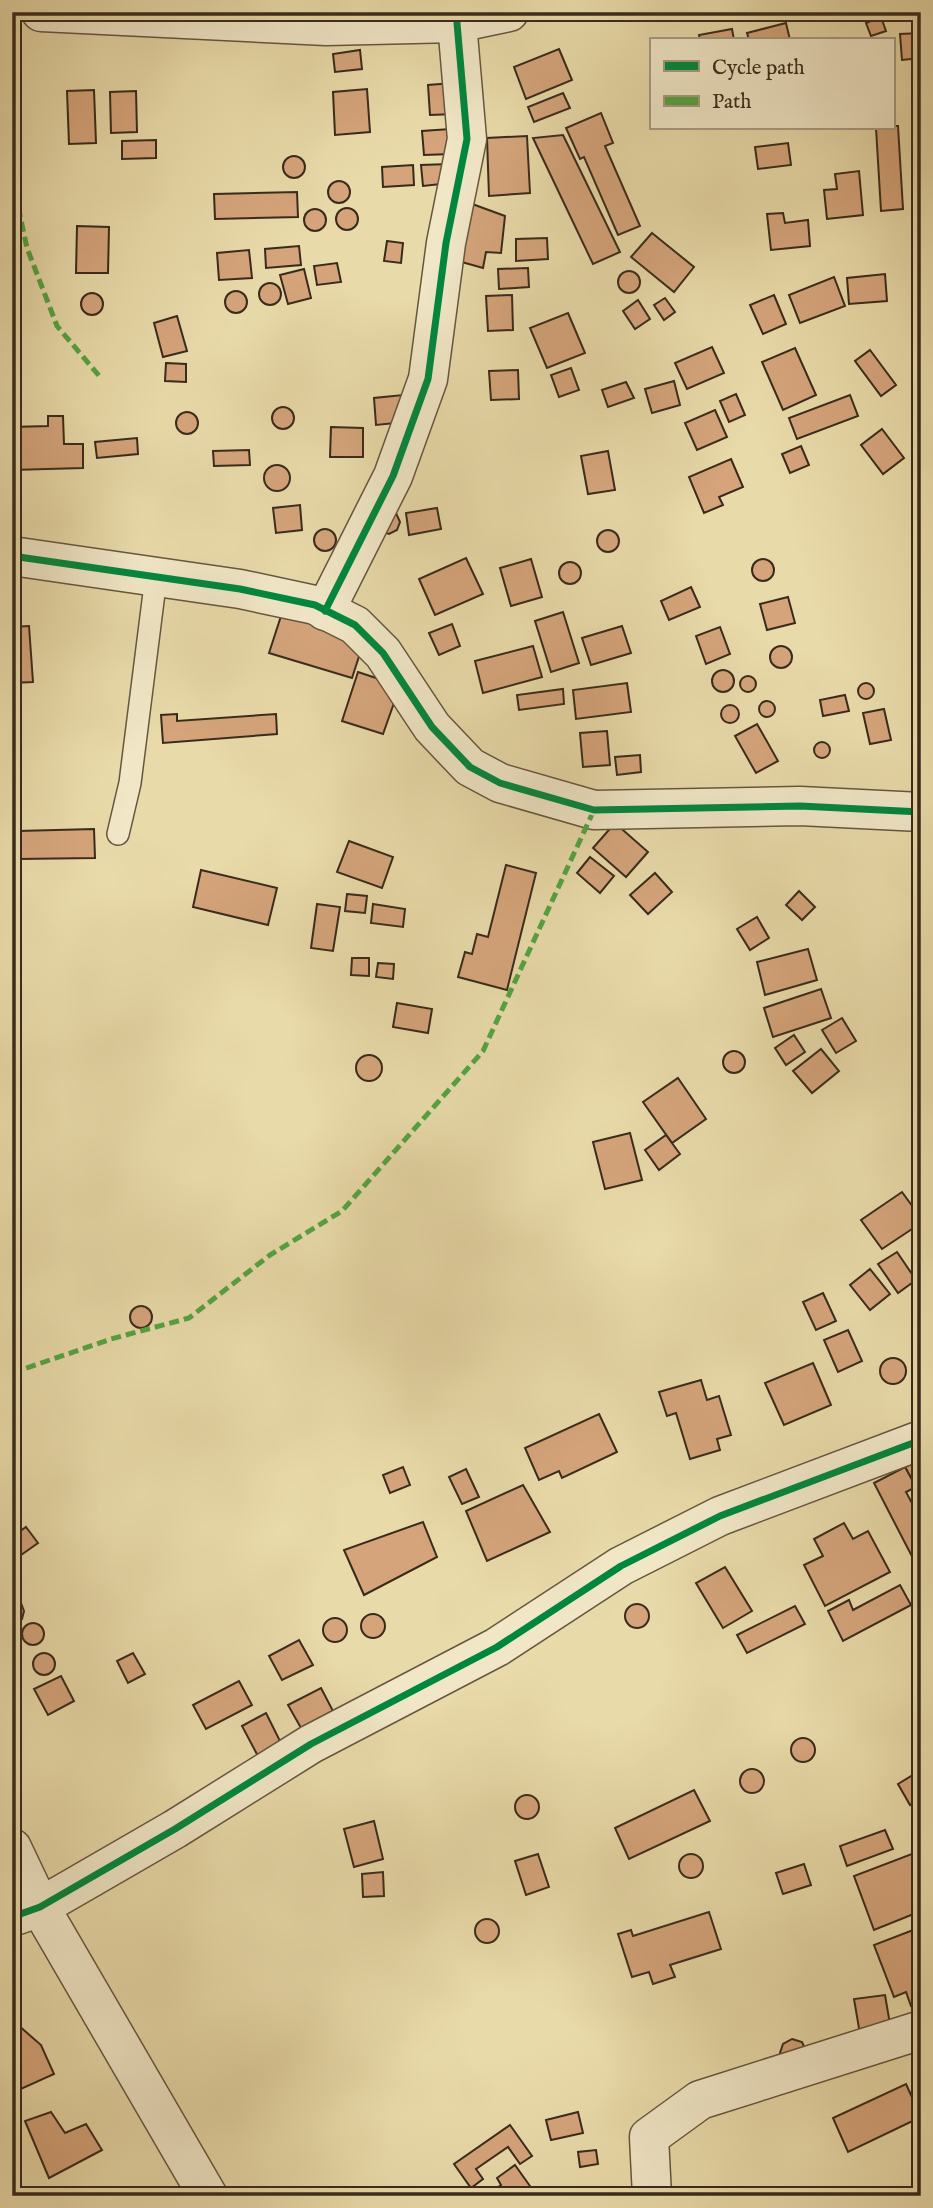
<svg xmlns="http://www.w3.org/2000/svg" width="933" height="2208" viewBox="0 0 933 2208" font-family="'IM FELL English',serif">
<rect width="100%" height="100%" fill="#e9daa9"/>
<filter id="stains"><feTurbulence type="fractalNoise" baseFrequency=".00286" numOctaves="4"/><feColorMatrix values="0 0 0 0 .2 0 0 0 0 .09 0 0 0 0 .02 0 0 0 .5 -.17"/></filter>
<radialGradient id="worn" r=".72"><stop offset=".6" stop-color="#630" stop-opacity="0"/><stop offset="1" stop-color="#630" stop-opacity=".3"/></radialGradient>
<g fill="#d5a47b" stroke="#392b1c" stroke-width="2">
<polygon points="693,12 730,12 694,18"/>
<polygon points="881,17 886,31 871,36 866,23"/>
<polygon points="786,23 790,40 749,40 747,33"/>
<polygon points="732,29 734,40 700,40 699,35"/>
<polygon points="921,33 921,58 902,60 900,34"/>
<polygon points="559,49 572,80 526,99 514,67"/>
<polygon points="360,50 362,69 335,72 333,54"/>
<polygon points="453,83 455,114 430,115 428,85"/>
<polygon points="367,89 370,132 335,135 333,92"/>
<polygon points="94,90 96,143 69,144 67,91"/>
<polygon points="136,91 137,132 111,133 110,92"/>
<polygon points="563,93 570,108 534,122 528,107"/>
<polygon points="920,93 921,93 921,191 916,191"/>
<polygon points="601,113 613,143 605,146 640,226 618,235 584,157 580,159 566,128"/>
<polygon points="893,126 898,126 903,209 881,211 876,128"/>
<polygon points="450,129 451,154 424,155 422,131"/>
<polygon points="563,135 620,252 593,264 533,138"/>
<polygon points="527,136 530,193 489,196 487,138"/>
<polygon points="156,140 156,158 122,159 122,141"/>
<polygon points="788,143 791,165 758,169 755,147"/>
<circle cx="294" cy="167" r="11"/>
<polygon points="449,164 450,183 423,186 421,165"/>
<polygon points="413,165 414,185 383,187 382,167"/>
<polygon points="859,171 863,215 827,219 824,190 837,189 835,174"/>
<circle cx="339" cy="192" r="11"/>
<polygon points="297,192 298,217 215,219 214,194"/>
<polygon points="464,201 505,216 501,253 486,252 483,268 458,261"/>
<circle cx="347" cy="219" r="11"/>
<circle cx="315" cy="220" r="11"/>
<polygon points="783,213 785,223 808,220 810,246 771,250 767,214"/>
<polygon points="77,226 109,227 108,273 76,273"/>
<polygon points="652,233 694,267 674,292 631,257"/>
<polygon points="547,238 548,259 516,261 516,239"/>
<polygon points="387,241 403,243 401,263 384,261"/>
<polygon points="299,246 301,265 266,268 265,249"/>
<polygon points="249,250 252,278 219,280 217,253"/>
<polygon points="337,263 341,282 317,285 314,266"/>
<polygon points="528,268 529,287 499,289 498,269"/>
<polygon points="304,269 311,298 288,304 280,275"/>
<circle cx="629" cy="282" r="11"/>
<polygon points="885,274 887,301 849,304 847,278"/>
<polygon points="834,277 845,306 800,323 789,295"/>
<circle cx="270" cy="294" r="11"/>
<circle cx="236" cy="302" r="11"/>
<circle cx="92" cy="304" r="11"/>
<polygon points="512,295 513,330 488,331 486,296"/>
<polygon points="774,295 786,324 763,334 750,305"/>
<polygon points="665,298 675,312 664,320 654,305"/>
<polygon points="638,300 650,319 635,329 623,311"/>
<polygon points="568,313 585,353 547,368 530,328"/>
<polygon points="177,316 187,351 163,357 154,323"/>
<polygon points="712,347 724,373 687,389 675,363"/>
<polygon points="795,348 816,395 783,410 762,362"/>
<polygon points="870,350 896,385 881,396 855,361"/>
<polygon points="166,363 186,364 186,382 165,381"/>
<polygon points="571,368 579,390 559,397 551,375"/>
<polygon points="518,370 519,399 491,400 489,371"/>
<polygon points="674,381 680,405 652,413 645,389"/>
<polygon points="626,382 634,398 608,407 602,390"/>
<polygon points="736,394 745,415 729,422 720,401"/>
<polygon points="403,395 405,422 376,425 374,398"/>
<polygon points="850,395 858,416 797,439 789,418"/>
<circle cx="283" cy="418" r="11"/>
<polygon points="715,410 727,437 697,450 685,423"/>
<circle cx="187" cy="423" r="11"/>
<polygon points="48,416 63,416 64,444 83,444 83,468 12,470 12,427 48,426"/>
<polygon points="331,427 363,428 363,457 330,457"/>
<polygon points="882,429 904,458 883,474 861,445"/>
<polygon points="137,438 138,454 97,458 95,442"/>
<polygon points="801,446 809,465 790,473 782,454"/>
<polygon points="249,450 250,465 214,466 213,451"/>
<polygon points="608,451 615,490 588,494 581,456"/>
<polygon points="731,459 743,487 719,497 723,505 704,513 689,477"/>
<circle cx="277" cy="478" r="13"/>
<polygon points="300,505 302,530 276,533 273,508"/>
<polygon points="437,508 441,529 409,535 406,513"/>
<polygon points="387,510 396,513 400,522 397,530 389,534 380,531"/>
<circle cx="325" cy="540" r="11"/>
<circle cx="608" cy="541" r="11"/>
<polygon points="466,558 483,594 435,615 419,579"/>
<polygon points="531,559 542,597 511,606 500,568"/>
<circle cx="763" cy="570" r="11"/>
<circle cx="570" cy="573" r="11"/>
<polygon points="691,587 700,607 669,620 661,601"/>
<polygon points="788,597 795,623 767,630 760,604"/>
<polygon points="563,612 579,663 551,672 535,621"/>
<polygon points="282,613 365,638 352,678 269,653"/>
<polygon points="452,624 460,646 439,655 429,633"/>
<polygon points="29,626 33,682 12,683 12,627"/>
<polygon points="622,626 631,653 591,665 582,638"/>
<polygon points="720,627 730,654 706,664 696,636"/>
<polygon points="533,646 542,677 483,693 475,661"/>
<circle cx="781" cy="657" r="11"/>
<circle cx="723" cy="681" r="11"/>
<polygon points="358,672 400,686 383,734 342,721"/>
<circle cx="748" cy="684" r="8"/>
<polygon points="627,683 631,712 576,719 573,690"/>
<circle cx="866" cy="691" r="8"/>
<polygon points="563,689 564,704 519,710 517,695"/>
<polygon points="845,695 849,711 823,716 820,700"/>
<circle cx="767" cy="709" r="8"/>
<circle cx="730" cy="714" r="9"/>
<polygon points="884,709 891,740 870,744 863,713"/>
<polygon points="177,714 177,721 276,714 277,734 163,743 161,715"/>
<polygon points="757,724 778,761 756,773 735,736"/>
<polygon points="607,731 610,765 583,767 580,733"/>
<circle cx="822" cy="750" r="8"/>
<polygon points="640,755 641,772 617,775 615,757"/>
<polygon points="615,823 648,852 626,877 593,848"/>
<polygon points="94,829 95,858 18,859 18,831"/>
<polygon points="349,841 393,857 382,888 337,872"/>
<polygon points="590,857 614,876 600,893 577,873"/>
<polygon points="506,865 536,873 507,990 458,977 465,952 472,954 477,934 488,937"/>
<polygon points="201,870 277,888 268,925 193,907"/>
<polygon points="655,873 672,892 648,914 630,895"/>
<polygon points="799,891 815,907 802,920 786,905"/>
<polygon points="347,894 367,896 365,913 345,911"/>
<polygon points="317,904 340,907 333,951 311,948"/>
<polygon points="373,904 405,909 403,927 371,923"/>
<polygon points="757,917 769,938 750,950 737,929"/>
<polygon points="808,949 817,980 765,995 757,962"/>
<polygon points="352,958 369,958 369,976 351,975"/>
<polygon points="378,963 394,964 393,979 376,977"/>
<polygon points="821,989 831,1018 773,1037 764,1008"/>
<polygon points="397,1003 432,1009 428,1033 393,1027"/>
<polygon points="842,1018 856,1041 836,1053 822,1030"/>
<polygon points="794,1035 805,1052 786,1065 775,1048"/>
<polygon points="821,1049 839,1071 812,1093 793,1071"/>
<circle cx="734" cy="1062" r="11"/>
<circle cx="369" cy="1068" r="13"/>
<polygon points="678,1078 706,1119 672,1143 643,1102"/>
<polygon points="630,1133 642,1180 605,1189 593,1142"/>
<polygon points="666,1135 680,1154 659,1170 645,1150"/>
<polygon points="902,1192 921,1218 921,1223 882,1249 861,1220"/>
<polygon points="897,1252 916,1280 898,1293 878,1264"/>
<polygon points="870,1269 890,1294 870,1310 850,1285"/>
<polygon points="823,1293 836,1321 816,1330 803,1302"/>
<circle cx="141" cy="1317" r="11"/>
<polygon points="848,1330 862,1361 838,1372 824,1340"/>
<circle cx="893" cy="1371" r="13"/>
<polygon points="813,1363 831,1405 784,1425 765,1383"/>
<polygon points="701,1380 707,1400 719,1396 731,1435 717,1439 720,1450 690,1459 676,1413 667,1416 659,1392"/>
<polygon points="599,1414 617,1452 562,1478 559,1471 539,1480 525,1448"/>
<polygon points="921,1459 921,1484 916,1487 905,1467"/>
<polygon points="403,1467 410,1485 390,1493 383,1475"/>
<polygon points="905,1467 916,1487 906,1492 921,1520 919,1570 874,1483"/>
<polygon points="466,1469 479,1497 462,1504 449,1477"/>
<polygon points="523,1485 550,1532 487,1561 466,1511"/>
<polygon points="423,1522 437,1557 364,1595 344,1550"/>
<polygon points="844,1523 853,1539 868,1531 890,1572 825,1606 804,1565 823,1556 814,1539"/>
<polygon points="26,1527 38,1543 14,1560 12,1537"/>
<polygon points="725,1567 752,1611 723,1628 696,1583"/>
<polygon points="900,1585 911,1605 843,1641 828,1611 849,1600 853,1610"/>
<polygon points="12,1601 21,1603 24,1611 22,1619 14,1623"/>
<circle cx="637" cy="1616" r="12"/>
<polygon points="795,1606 805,1624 747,1653 737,1635"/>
<circle cx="373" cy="1626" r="12"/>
<circle cx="335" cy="1630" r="12"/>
<circle cx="33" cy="1634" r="11"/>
<polygon points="299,1640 313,1665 282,1680 269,1656"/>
<polygon points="133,1653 145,1674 128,1683 117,1661"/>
<circle cx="44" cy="1664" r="11"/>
<polygon points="61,1676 74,1701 48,1715 34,1689"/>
<polygon points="239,1681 252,1705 206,1729 193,1705"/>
<polygon points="321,1688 333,1711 301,1728 288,1705"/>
<polygon points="266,1713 282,1745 259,1758 242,1726"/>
<circle cx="803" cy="1750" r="12"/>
<circle cx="752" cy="1781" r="12"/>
<polygon points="921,1770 921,1798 910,1805 898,1784"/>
<polygon points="694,1790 710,1821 629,1859 615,1828"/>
<circle cx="527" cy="1807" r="12"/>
<polygon points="374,1821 383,1859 354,1867 344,1829"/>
<polygon points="885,1830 893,1849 847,1866 840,1846"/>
<polygon points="917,1852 921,1863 921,1911 874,1930 854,1876"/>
<circle cx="691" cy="1866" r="12"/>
<polygon points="538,1854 549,1887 526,1895 515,1861"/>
<polygon points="804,1864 811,1885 783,1894 776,1873"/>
<polygon points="383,1872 384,1896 363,1897 362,1874"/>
<polygon points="709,1912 721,1949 670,1965 675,1977 653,1984 649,1972 632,1977 618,1934 631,1930 633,1936"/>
<circle cx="487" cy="1931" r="12"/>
<polygon points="921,1927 921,2002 911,2006 906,1992 894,1997 874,1945"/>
<polygon points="885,1995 892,2036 861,2040 854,1999"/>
<polygon points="18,2025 41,2045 54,2074 12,2093 12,2027"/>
<polygon points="792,2039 802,2042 806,2051 785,2062 780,2053 783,2044"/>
<polygon points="906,2084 921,2117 848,2152 833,2118"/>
<polygon points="51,2112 65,2133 86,2124 102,2150 49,2178 25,2121"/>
<polygon points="578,2112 583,2133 551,2140 546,2120"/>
<polygon points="510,2125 532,2156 520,2164 508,2147 476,2169 483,2179 471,2188 454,2164"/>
<polygon points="596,2150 598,2164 580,2167 578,2152"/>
<polygon points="515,2165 537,2196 486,2196 501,2185 497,2178"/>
<polygon points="15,2176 24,2195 22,2196 12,2196 12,2178"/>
</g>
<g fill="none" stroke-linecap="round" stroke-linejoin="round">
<defs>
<polyline id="lane" points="118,834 130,783 156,577"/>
<g id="street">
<polyline points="41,12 326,26 457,23 509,12"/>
<polyline points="12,556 240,589 315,605 355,625 383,653 432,727 470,767 500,783 594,810 800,806 921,812"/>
<polyline points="325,611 393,476 428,379 446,243 467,139 457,23"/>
<polyline points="12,1848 40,1907 208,2196"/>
<polyline points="12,1917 40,1907 175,1829 311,1744 497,1647 621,1566 720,1516 921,1440"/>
<polyline points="652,2196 649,2137 700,2100 921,2030"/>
</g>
</defs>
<use href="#lane" stroke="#65573f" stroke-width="24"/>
<use href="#street" stroke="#65573f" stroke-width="41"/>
<use href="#lane" stroke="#f1e7c7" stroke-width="21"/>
<use href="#street" stroke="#f1e7c7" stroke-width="38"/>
<g stroke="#53a441" stroke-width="5" stroke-dasharray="10 5" stroke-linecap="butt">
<polyline points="12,178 27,248 57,326 101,378"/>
<polyline points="12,1373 111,1339 189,1318 270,1255 342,1211 483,1051 594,810"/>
</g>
<defs>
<g id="cycleway">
<polyline points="12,556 240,589 315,605 355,625 383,653 432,727 470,767 500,783 594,810 800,806 921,812"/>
<polyline points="325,611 393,476 428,379 446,243 467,139 457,23"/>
<polyline points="12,1917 40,1907 175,1829 311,1744 497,1647 621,1566 720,1516 921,1440"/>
</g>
</defs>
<use href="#cycleway" stroke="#f1e7c7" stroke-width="11"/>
<use href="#cycleway" stroke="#00873e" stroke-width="7"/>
</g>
<rect width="933" height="2208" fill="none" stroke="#e9daa9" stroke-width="42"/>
<rect x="14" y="14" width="905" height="2180" fill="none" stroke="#392b1c" stroke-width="3.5"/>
<rect x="21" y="21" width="891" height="2166" fill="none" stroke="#392b1c" stroke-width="2"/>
<rect x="650" y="38" width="245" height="91" fill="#f1e7c7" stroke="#a79c83" stroke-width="2"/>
<rect x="664" y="61" width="35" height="10" fill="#00873e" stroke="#a79c83" stroke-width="2"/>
<text x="712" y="74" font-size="21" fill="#392b1c">Cycle path</text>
<rect x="664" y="96" width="35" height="10" fill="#53a441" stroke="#a79c83" stroke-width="2"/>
<text x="712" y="108" font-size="21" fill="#392b1c">Path</text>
<rect width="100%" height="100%" filter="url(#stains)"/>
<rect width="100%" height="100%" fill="url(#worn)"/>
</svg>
